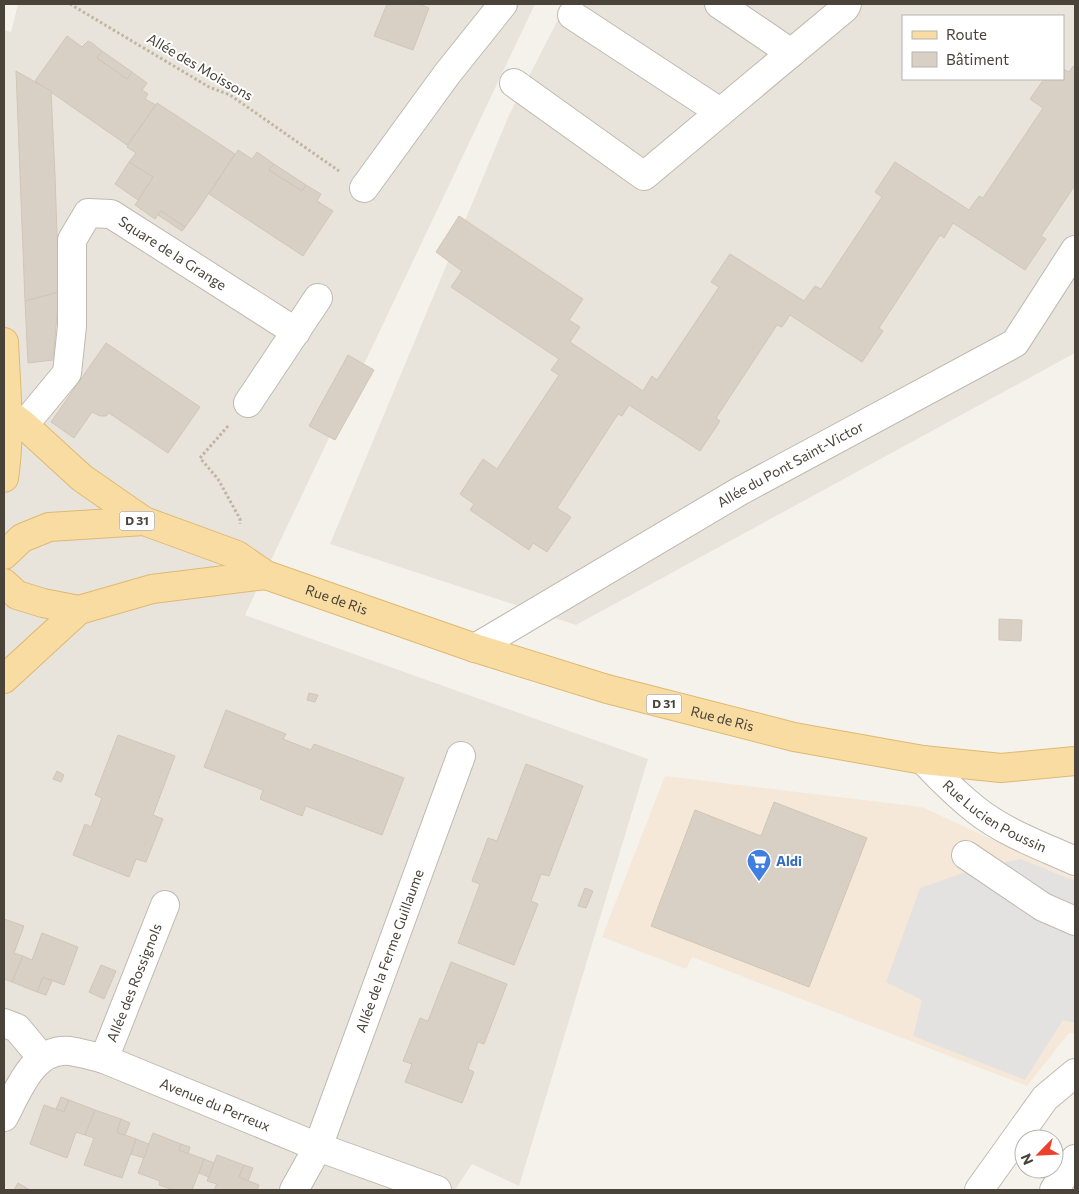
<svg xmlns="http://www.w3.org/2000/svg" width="1079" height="1194" viewBox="0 0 1079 1194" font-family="Commissioner,sans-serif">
<rect width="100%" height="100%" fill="#f5f2ec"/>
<g fill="#e9e4db" fill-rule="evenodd">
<polygon points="18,4 535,4 245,615 648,759 519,1186 472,1164 455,1190 4,1190 4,30 11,32"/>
<path d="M 566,4 L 1075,4 L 1075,353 L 576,625 L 330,544 L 509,115 ZM 903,16 L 1063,16 L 1063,79 L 903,79 Z"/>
</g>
<polygon fill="#f5e8d9" points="665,776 922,807 1075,878 1075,1033 1069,1033 1027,1086 692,957 686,969 602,937"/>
<polygon fill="#e4e2e0" points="1021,859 1075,881 1075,1023 1063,1020 1025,1080 913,1036 922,1000 886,982 920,888 980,867"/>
<g fill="#d9d0c5" stroke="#d1c5b6">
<polygon points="387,4 419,4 429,8 413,50 374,36"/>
<polygon points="67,36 82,47 88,41 92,43 102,51 97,58 127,79 132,72 147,83 142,90 148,94 145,99 156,105 127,145 35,81"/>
<polygon points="102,51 132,72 127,79 97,58"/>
<polygon points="1073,66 1075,68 1075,185 1041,236 1046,239 1025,270 953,223 944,238 940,235 879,328 883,331 862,362 790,315 782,327 777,325 716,418 720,421 700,451 629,405 622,416 618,414 557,508 571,517 547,552 533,543 529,550 470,510 474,504 460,494 483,459 497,469 559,375 551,370 559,359 451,287 462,271 436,252 459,216 583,299 569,320 580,327 570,342 643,391 652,376 657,380 719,287 711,282 730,254 804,301 815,286 821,289 882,197 875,192 895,162 969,210 979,196 983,198 1043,108 1030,99 1044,79 1063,79 1063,69 1069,72"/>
<polygon points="16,71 51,91 55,176 59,292 25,301"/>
<polygon points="157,103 235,154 197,211 185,227 161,211 155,219 135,205 153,177 129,162 136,153 127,147"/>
<polygon points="238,150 252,159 257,152 274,164 269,170 302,191 306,185 321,194 317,201 333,211 303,256 209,194"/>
<polygon points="129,162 153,177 138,200 115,184"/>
<polygon points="274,164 306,185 302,191 269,170"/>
<polygon points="161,211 185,227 182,231 158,215"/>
<polygon points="59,292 53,360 28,363 25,301"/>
<polygon points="106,343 200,407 168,453 109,413 106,416 100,416 92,412 74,438 51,422"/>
<polygon points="348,355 374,370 335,440 309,426"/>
<polygon points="999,619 1022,620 1021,641 999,640"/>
<polygon points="309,693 318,695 315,702 307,700"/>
<polygon points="226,710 286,734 283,739 311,750 314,744 404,778 382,835 306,806 302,816 260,799 263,790 204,767"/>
<polygon points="118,735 175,756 153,815 163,819 146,862 136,859 129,877 73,855 85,824 91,827 102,798 95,795"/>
<polygon points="526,764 583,786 549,876 541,874 531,901 538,904 514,965 458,943 480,884 472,881 488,838 497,841"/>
<polygon points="57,771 64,775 61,782 53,779"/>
<polygon points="774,802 867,838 809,987 651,926 695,810 761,836"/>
<polygon points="585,888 593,891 586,908 578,906"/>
<polygon points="4,919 24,926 14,953 23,956 12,982 4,979"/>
<polygon points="42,933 78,947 64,985 43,977 37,992 12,982 23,956 32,960"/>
<polygon points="451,962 507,984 484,1044 478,1042 468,1069 474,1072 462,1103 405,1082 412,1064 403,1061 420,1018 428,1021"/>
<polygon points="101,965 116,971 104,999 89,992"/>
<polygon points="43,977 52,981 46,995 37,992"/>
<polygon points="61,1097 69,1100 64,1112 56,1109"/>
<polygon points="69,1100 95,1110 85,1135 76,1132 67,1158 30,1144 44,1105 64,1112"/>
<polygon points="95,1110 121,1119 117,1132 136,1139 122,1178 84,1165 94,1138 85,1135"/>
<polygon points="121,1119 130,1123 125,1135 117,1132"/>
<polygon points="153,1133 181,1144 179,1150 204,1159 192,1190 174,1190 159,1185 160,1181 138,1173"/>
<polygon points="136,1139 149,1144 144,1158 131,1154"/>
<polygon points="181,1144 190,1147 188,1154 179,1150"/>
<polygon points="217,1155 244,1165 239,1177 259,1185 257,1190 214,1190 217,1184 207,1181"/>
<polygon points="204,1159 214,1163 209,1177 199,1173"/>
<polygon points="244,1165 253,1168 248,1181 239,1177"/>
<polygon points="18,1183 30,1190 14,1190"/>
</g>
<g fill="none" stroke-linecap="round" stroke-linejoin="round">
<defs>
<g id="minor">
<polyline points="719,4 791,53"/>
<polyline points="572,15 720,112"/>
<polyline points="514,83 644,176 845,8 847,4"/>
<polyline points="364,188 447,74 503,4"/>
<polyline points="248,403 318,298"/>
<path id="s1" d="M 24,425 L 67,373 L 72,326 L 72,240 L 88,213 L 111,214 L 296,332"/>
<path id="s2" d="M 475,648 L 740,491 L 1015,343 L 1075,250"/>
<path id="s3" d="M 923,760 C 940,778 957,795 976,810 C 1005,833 1042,846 1075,861"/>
<polyline points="966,855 1043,907 1075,921"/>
<polyline points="4,1023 17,1028 42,1058"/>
<path id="s4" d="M 104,1059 L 165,905"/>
<path id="s5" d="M 4,1117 C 18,1091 33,1047 70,1051 C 82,1053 93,1056 104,1059 L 318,1147 L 437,1190"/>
<path id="s6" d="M 294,1190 L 318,1147 L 461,756"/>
<polyline points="979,1190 1045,1098 1075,1073"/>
<polyline points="1054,1190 1075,1159"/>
</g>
<g id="major">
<path d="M 4,342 C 6,388 11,433 4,478"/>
<polyline points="7,412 24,425 82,478 144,521"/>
<path id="s7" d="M 4,555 L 22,538 L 49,527 L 144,521 L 237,555 L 266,575 L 475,648 L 607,689 L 794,737 L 923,760 L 1001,768 L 1075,761"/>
<polyline points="4,583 17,595 43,603 79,610 152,589 266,575"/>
<polyline points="4,679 79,610"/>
</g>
</defs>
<use href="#minor" stroke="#c0b9af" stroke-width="30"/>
<use href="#major" stroke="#deb971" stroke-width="30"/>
<g stroke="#c1b5a1" stroke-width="3" stroke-dasharray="2.5 2.5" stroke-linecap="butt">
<polyline points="70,4 209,87 230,95 339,171"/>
<polyline points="228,426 200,458 218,479 240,519 240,524"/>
</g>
<use href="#minor" stroke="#fff" stroke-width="28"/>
<use href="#major" stroke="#f9dca2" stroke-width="28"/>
</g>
<defs>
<symbol id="supermarket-pin" viewBox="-11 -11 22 30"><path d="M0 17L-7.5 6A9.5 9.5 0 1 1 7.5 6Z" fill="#3f7fe0" stroke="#fff"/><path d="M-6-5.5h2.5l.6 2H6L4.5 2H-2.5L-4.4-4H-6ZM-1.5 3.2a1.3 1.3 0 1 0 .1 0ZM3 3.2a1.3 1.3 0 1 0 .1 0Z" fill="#fff"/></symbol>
</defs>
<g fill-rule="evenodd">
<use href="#supermarket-pin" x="745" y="847" width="28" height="38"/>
</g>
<g text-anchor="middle" stroke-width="4" stroke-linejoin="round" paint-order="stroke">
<g fill="#fff" stroke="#807b75" stroke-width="1">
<rect x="119.5" y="511.5" width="35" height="19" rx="4"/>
<rect x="646.5" y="694.5" width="35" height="19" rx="4"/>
</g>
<g font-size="12" font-weight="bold" fill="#49433a">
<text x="137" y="525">D 31</text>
<text x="664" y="708">D 31</text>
</g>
<g font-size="14" fill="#49433a" stroke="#fff">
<text transform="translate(200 67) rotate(30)" y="5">Allée des Moissons</text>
<text dy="5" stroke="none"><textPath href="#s1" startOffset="328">Square de la Grange</textPath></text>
<text dy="5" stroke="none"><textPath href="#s2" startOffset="365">Allée du Pont Saint-Victor</textPath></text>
<text dy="5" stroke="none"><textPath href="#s7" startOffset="358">Rue de Ris</textPath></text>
<text dy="5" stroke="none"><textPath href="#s7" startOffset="762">Rue de Ris</textPath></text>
<text dy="5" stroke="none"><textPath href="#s3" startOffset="92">Rue Lucien Poussin</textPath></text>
<text dy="5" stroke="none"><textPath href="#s6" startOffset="258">Allée de la Ferme Guillaume</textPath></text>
<text dy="5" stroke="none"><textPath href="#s4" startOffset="82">Allée des Rossignols</textPath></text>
<text dy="5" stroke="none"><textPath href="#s5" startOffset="255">Avenue du Perreux</textPath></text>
</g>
<g font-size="14" font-weight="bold" fill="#366cbe" stroke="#fff" text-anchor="start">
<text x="776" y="866">Aldi</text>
</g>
</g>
<rect width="1079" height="1194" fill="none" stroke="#49433a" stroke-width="10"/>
<rect x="902" y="15" width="162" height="65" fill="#ffffff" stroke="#b6b4b0"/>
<rect x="912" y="31" width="25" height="8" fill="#f9dca2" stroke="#b6b4b0"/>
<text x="946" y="40" font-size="15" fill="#49433a">Route</text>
<rect x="912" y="52" width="25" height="15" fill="#d9d0c5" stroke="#b6b4b0"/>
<text x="946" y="65" font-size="15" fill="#49433a">Bâtiment</text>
<g transform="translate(1039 1154) rotate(246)"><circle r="24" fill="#ffffff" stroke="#b6b4b0"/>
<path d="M0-4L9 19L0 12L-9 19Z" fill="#ee402a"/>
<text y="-8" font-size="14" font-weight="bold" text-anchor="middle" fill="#49433a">N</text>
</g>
</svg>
